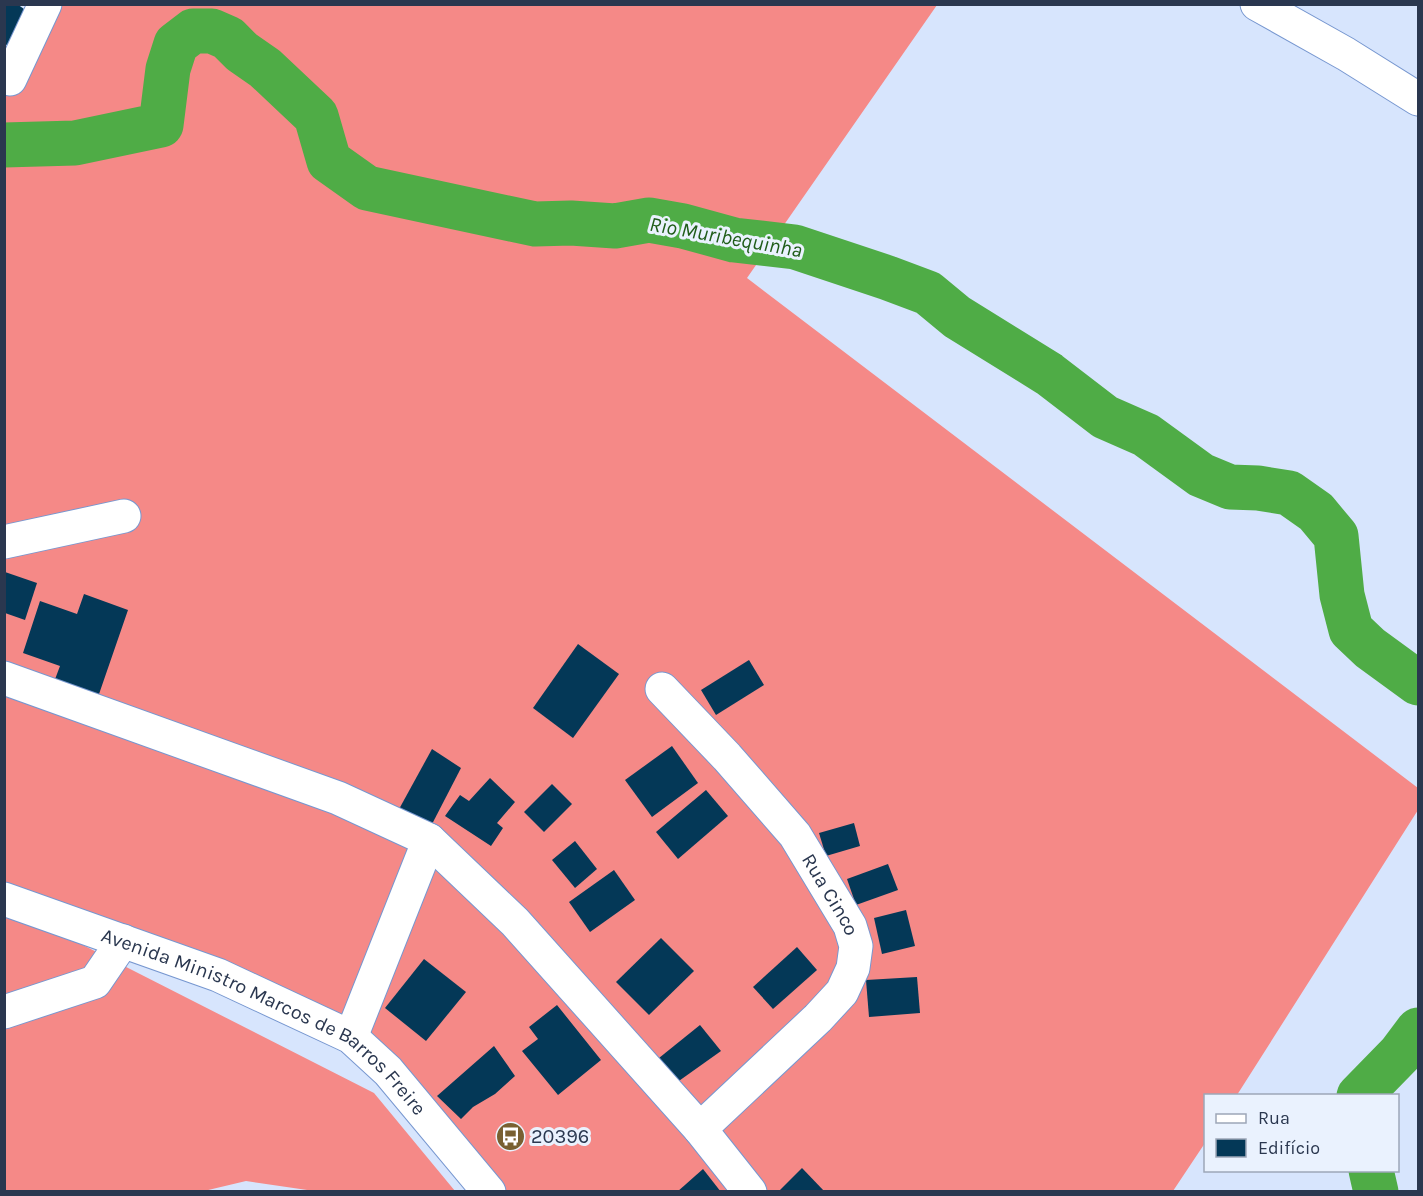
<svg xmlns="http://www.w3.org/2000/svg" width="1423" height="1196" viewBox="0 0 1423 1196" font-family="Karla,sans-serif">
<rect width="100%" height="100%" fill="#d7e5fd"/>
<g fill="#f58987">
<polygon points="53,5 937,5 747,278 1418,788 1418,810 1237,1095 1206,1096 1205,1143 1173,1191 487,1191 351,1037 5,895 5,88"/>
<polygon points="5,916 75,941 374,1093 455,1191 314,1191 246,1181 204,1191 5,1192"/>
</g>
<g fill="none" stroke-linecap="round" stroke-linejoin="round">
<g stroke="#4fac46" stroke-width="45">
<polyline points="4,145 75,143 161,125 168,69 176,44 193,31 212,31 228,38 242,52 265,68 316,116 329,161 367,188 535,224 571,223 615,226 649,220 683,226 734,240 795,247 888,278 928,293 957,317 1049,374 1105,417 1146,435 1201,475 1230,487 1258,488 1289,493 1316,512 1336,536 1342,595 1351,630 1370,648 1418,683"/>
<polyline points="1359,1096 1400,1054 1418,1030"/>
<polyline points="1371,1170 1376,1192"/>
</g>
</g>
<g fill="#043857">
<polygon points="4,4 17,4 24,9 10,46 4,44"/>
<polygon points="5,572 37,583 25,620 5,613"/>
<polygon points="84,594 128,610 98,697 54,682 60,666 23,653 40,601 77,614"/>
<polygon points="578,644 619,674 573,738 533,708"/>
<polygon points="749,660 764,685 716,715 701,690"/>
<polygon points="672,746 698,783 652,817 625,780"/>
<polygon points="432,749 461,768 430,828 398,811"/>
<polygon points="490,778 515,802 497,823 503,828 491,846 445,816 460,795 469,801"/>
<polygon points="552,784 572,804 544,832 524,812"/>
<polygon points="706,790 728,816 678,859 656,832"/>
<polygon points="854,823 860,846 826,856 819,833"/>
<polygon points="575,841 597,869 575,888 552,860"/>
<polygon points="888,864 898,890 856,905 847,879"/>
<polygon points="614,870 635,900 590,932 569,902"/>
<polygon points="906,910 915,946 882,954 874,918"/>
<polygon points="661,938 694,971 649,1015 616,982"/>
<polygon points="797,947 817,970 773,1009 753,987"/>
<polygon points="424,959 466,992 426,1041 385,1008"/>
<polygon points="917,977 920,1013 869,1017 866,980"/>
<polygon points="557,1005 601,1060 558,1095 522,1051 538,1039 529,1027"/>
<polygon points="700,1025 721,1051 676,1083 659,1058"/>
<polygon points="494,1046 515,1076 495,1094 473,1107 461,1119 437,1096"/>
<polygon points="802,1168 825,1192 778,1192"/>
<polygon points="703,1169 721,1192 677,1192"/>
</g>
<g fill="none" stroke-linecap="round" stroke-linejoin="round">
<defs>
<g id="minor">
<polyline points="1257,4 1346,54 1418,99"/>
<polyline points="10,79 45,4"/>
<polyline points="4,542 124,516"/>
<polyline points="4,678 338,798 429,840 515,922 700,1129 750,1192"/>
<path id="s1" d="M 662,689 L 727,757 L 795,835 L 850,926 L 856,946 L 853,968 L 842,992 L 818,1018 L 700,1129"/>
<path id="s2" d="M 4,899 L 218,975 L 351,1037 L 388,1071 L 489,1192"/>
<polyline points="4,1012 95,982 123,941"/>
<polyline points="351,1037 429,840"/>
</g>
</defs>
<use href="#minor" stroke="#7797d0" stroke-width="35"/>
<use href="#minor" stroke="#fff" stroke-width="33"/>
</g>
<defs>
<symbol id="bus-disc" viewBox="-11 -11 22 22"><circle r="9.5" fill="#796031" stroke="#eaf2fe"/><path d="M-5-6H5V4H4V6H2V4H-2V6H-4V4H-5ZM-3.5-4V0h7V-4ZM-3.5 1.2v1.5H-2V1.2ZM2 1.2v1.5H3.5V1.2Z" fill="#fff"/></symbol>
</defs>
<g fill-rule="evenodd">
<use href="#bus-disc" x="494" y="1120" width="33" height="33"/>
</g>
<g text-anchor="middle" stroke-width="6" stroke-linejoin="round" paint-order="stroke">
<g font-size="20" fill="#2a374f" stroke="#eaf2fe">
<text dy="7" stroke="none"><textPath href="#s1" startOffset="267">Rua Cinco</textPath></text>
<text dy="7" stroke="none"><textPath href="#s2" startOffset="291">Avenida Ministro Marcos de Barros Freire</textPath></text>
</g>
<g font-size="20" fill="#2a374f" stroke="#eaf2fe" text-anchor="start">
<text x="531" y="1143">20396</text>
</g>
<g font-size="21" font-style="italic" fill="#205d1a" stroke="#eaf2fe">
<text transform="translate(726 237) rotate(10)" y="7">Rio Muribequinha</text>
</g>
</g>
<rect width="1423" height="1196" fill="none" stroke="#2a374f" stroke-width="12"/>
<rect x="1204" y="1094" width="195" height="78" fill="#eaf2fe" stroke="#9da7b8" stroke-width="1.5"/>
<rect x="1216" y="1114" width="30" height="9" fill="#ffffff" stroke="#9da7b8" stroke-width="1.5"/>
<text x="1258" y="1124" font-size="18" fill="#2a374f">Rua</text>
<rect x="1216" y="1139" width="30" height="18" fill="#043857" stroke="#9da7b8" stroke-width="1.5"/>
<text x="1258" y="1154" font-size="18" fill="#2a374f">Edifício</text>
</svg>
